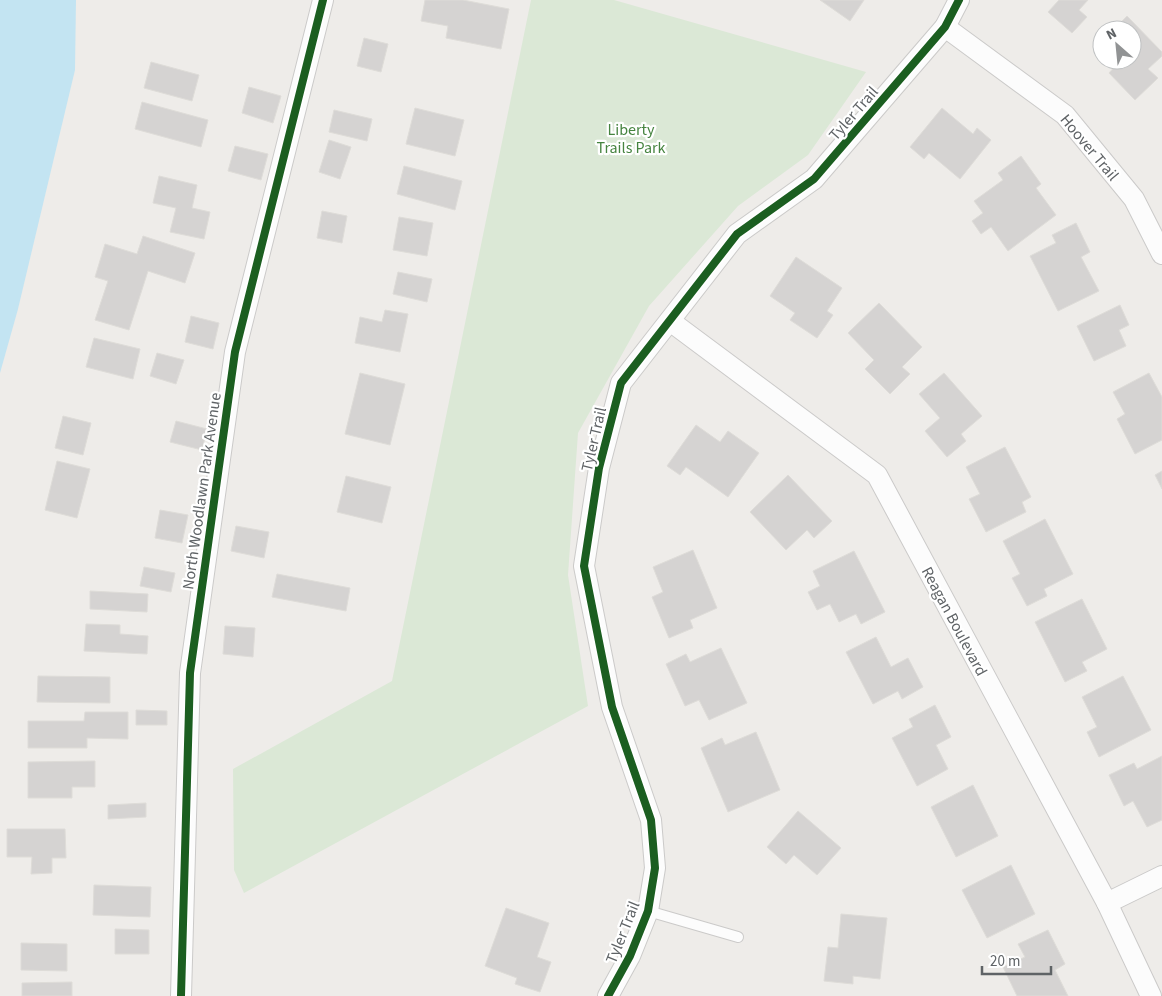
<svg xmlns="http://www.w3.org/2000/svg" width="1162" height="996" viewBox="0 0 1162 996" font-family="'Source Sans 3',sans-serif">
<rect width="100%" height="100%" fill="#eeece9"/>
<polygon fill="#dbe8d6" points="531,0 614,0 866,72 808,155 738,206 649,306 578,433 568,575 588,706 244,893 234,870 233,769 392,681"/>
<polygon fill="#c3e4f2" points="0,0 76,0 75,70 18,309 0,373"/>
<g fill="#d5d3d2" stroke="#dedcd8">
<polygon points="425,0 463,0 509,9 501,49 446,38 448,26 421,21"/>
<polygon points="820,0 864,0 850,21"/>
<polygon points="1059,0 1088,0 1079,10 1087,17 1072,33 1048,12"/>
<polygon points="1127,16 1162,52 1162,56 1148,69 1158,78 1135,100 1109,73 1117,64 1114,60 1132,60 1132,30 1113,30"/>
<polygon points="364,38 388,44 381,72 357,66"/>
<polygon points="151,62 199,75 192,101 144,88"/>
<polygon points="249,87 281,96 273,123 242,113"/>
<polygon points="142,102 208,120 201,147 135,129"/>
<polygon points="415,108 464,120 455,156 406,144"/>
<polygon points="942,108 973,134 977,128 991,140 960,179 929,153 924,159 910,147"/>
<polygon points="334,110 372,119 367,141 329,132"/>
<polygon points="329,140 351,147 340,179 319,172"/>
<polygon points="235,146 268,154 261,180 228,171"/>
<polygon points="1021,156 1041,184 1036,188 1056,215 1008,251 991,227 981,234 972,221 983,213 974,201 1003,180 998,173"/>
<polygon points="404,166 462,181 455,210 397,194"/>
<polygon points="159,176 197,185 192,208 210,212 204,239 170,232 176,208 153,203"/>
<polygon points="322,211 347,216 342,243 317,238"/>
<polygon points="399,217 433,223 427,256 393,250"/>
<polygon points="1076,223 1090,252 1081,257 1099,291 1058,311 1030,256 1056,243 1052,235"/>
<polygon points="143,236 195,253 185,283 148,271 129,330 95,320 108,281 95,277 105,244 137,254"/>
<polygon points="796,257 842,288 827,311 833,315 817,338 790,320 795,313 770,296"/>
<polygon points="398,272 432,279 427,302 393,294"/>
<polygon points="879,303 922,347 902,367 910,374 890,394 865,369 874,360 848,333"/>
<polygon points="1120,305 1129,325 1119,330 1126,346 1094,361 1077,326"/>
<polygon points="385,310 408,314 400,352 355,343 360,317 382,322"/>
<polygon points="191,316 219,323 213,349 185,342"/>
<polygon points="94,338 140,349 133,379 86,367"/>
<polygon points="157,353 184,360 176,384 150,376"/>
<polygon points="360,373 405,384 390,445 345,434"/>
<polygon points="944,373 982,416 961,434 966,441 947,457 925,431 940,418 919,394"/>
<polygon points="1149,373 1162,397 1162,440 1135,454 1117,419 1125,414 1113,392"/>
<polygon points="63,416 91,423 83,455 55,448"/>
<polygon points="176,421 207,429 202,450 170,442"/>
<polygon points="696,425 720,442 728,431 759,453 728,497 686,467 680,475 667,466"/>
<polygon points="1005,447 1031,497 1022,502 1026,512 986,532 969,499 980,494 966,467"/>
<polygon points="57,461 90,469 77,518 45,510"/>
<polygon points="1162,471 1162,489 1155,475"/>
<polygon points="788,475 832,521 814,538 807,530 786,550 750,512"/>
<polygon points="346,476 391,487 382,523 337,512"/>
<polygon points="160,510 188,515 182,543 155,538"/>
<polygon points="1045,519 1073,574 1044,589 1047,596 1027,606 1012,578 1020,574 1003,541"/>
<polygon points="236,526 269,532 264,558 231,551"/>
<polygon points="693,550 717,608 690,620 693,628 669,638 652,597 663,592 653,567"/>
<polygon points="854,551 885,612 861,624 856,614 839,622 830,604 817,610 808,592 820,586 813,571"/>
<polygon points="144,567 175,573 171,592 140,586"/>
<polygon points="277,574 350,588 346,611 272,597"/>
<polygon points="90,591 148,594 147,612 90,609"/>
<polygon points="1082,599 1107,649 1082,662 1087,671 1065,682 1035,622"/>
<polygon points="86,624 120,625 120,634 148,636 147,654 84,651"/>
<polygon points="225,626 255,628 253,657 223,654"/>
<polygon points="876,637 891,667 908,658 923,687 902,699 898,691 873,704 846,652"/>
<polygon points="721,648 747,703 709,720 699,700 685,706 666,664 686,654 690,662"/>
<polygon points="38,676 110,677 110,703 37,702"/>
<polygon points="1123,676 1151,730 1099,757 1087,732 1097,727 1082,697"/>
<polygon points="935,705 951,737 936,745 948,769 917,786 892,738 913,727 909,719"/>
<polygon points="136,710 167,711 167,725 136,725"/>
<polygon points="85,712 128,712 128,739 87,738 87,748 28,748 28,721 84,721"/>
<polygon points="756,732 780,790 728,812 701,748 722,738 725,745"/>
<polygon points="1162,756 1162,820 1147,827 1133,801 1124,806 1109,775 1134,763 1137,769"/>
<polygon points="95,761 95,787 72,787 72,798 28,798 28,762"/>
<polygon points="973,785 998,836 956,857 931,807"/>
<polygon points="146,803 146,817 108,819 108,805"/>
<polygon points="798,811 841,848 817,875 794,855 786,864 767,847"/>
<polygon points="7,829 65,829 66,858 52,858 52,873 31,874 32,857 7,857"/>
<polygon points="1011,865 1035,914 987,938 962,890"/>
<polygon points="94,885 151,887 150,917 93,915"/>
<polygon points="506,908 549,923 537,957 551,962 540,992 515,984 517,978 485,966"/>
<polygon points="841,914 887,918 880,979 853,976 853,984 824,981 828,947 838,948"/>
<polygon points="115,929 149,930 149,954 115,954"/>
<polygon points="1048,930 1065,964 1055,970 1068,996 1017,996 1003,967 1025,957 1018,944"/>
<polygon points="21,943 67,944 67,971 21,970"/>
<polygon points="72,982 72,996 22,996 22,983"/>
</g>
<g fill="none" stroke-linecap="round" stroke-linejoin="round">
<defs>
<polyline id="lane" points="648,911 738,937"/>
<g id="street">
<polyline points="945,27 1065,115 1134,199 1162,254"/>
<polyline points="670,321 877,475 1107,903 1151,996"/>
<polyline points="1107,903 1162,876"/>
<polyline points="181,996 190,673 235,352 323,0"/>
<polyline points="608,996 630,956 648,911 655,868 651,820 612,707 584,566 599,468 621,383 737,234 814,179 945,27 959,0"/>
</g>
</defs>
<use href="#lane" stroke="#cbcac9" stroke-width="12"/>
<use href="#street" stroke="#cbcac9" stroke-width="22"/>
<use href="#lane" stroke="#fcfcfc" stroke-width="10"/>
<use href="#street" stroke="#fcfcfc" stroke-width="20"/>
<defs>
<g id="cycleway">
<polyline points="181,996 190,673 235,352 323,0"/>
<polyline points="608,996 630,956 648,911 655,868 651,820 612,707 584,566 599,468 621,383 737,234 814,179 945,27 959,0"/>
</g>
</defs>
<use href="#cycleway" stroke="#fff" stroke-width="11"/>
<use href="#cycleway" stroke="#1b5e20" stroke-width="8"/>
</g>
<g text-anchor="middle" stroke-width="4.5" stroke-linejoin="round" paint-order="stroke">
<g font-size="16" fill="#5f6366" stroke="#fff">
<text transform="translate(853 113) rotate(-49)" y="6">Tyler Trail</text>
<text transform="translate(1090 147) rotate(50)" y="6">Hoover Trail</text>
<text transform="translate(593 439) rotate(-77)" y="6">Tyler Trail</text>
<text transform="translate(201 491) rotate(-82)" y="6">North Woodlawn Park Avenue</text>
<text transform="translate(955 621) rotate(62)" y="6">Reagan Boulevard</text>
<text transform="translate(622 932) rotate(-68)" y="6">Tyler Trail</text>
</g>
<g font-size="16" fill="#468440" stroke="#fff">
<text x="631" y="135">Liberty<tspan x="631" dy="18">Trails Park</tspan></text>
</g>
</g>
<g transform="translate(1117 45) rotate(333)"><circle r="24" fill="#ffffff" stroke="#bfc1c2"/>
<path d="M0-4L9 19L0 12L-9 19Z" fill="#919394"/>
<text y="-8" font-size="14" font-weight="bold" text-anchor="middle" fill="#5f6366">N</text>
</g>
<path d="M982 966v8h69v-8" fill="none" stroke="#5f6366" stroke-width="2.5"/>
<text x="990" y="966" font-size="15" fill="#5f6366" stroke="#ffffff" stroke-width="4" paint-order="stroke">20 m</text>
</svg>
